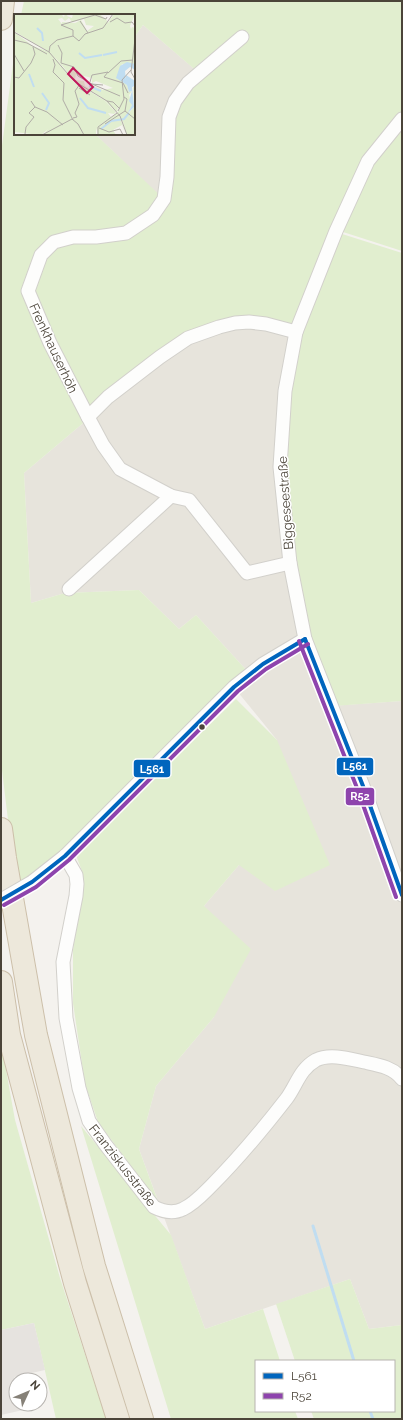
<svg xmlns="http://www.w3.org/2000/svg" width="403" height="1420" viewBox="0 0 403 1420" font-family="Raleway,sans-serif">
<rect width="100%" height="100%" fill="#f4f2ee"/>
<g fill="#e7e4dc">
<polygon points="143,25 199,73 163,199 95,134 134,134 134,38"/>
<polygon points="235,324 294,333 302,638 249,673 196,615 179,629 139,590 65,593 31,603 24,473 88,419 191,339"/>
<polygon points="304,643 330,706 402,701 402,1325 369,1329 350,1279 205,1329 139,1149 156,1086 214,1017 204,906 239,865 277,740 237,691 266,667"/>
</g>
<g fill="#e1eecf">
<polygon points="24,1 402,1 402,115 389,130 296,325 267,323 188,337 88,415 27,291 88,419 24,473 31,603 65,593 139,590 179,629 196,615 249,673 63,853 16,886 1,762 1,153 15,49 15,134 95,134 165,200 170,117 200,74 143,25 134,38 134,15 21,15"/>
<polygon points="402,122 402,251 340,231 370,162"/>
<polygon points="339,233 402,253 402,701 334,706 307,633 283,467 298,332"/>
<polygon points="236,699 277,740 330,865 275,891 239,865 204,906 251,949 214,1017 156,1086 139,1149 159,1204 98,1122 85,1084 73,1003 73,950 83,874 76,855"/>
<polygon points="1,1042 15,1120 60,1278 106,1419 56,1419 34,1323 1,1330"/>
<polygon points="81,1126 171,1235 205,1329 263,1309 280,1361 256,1361 256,1411 295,1411 298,1419 171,1419"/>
<polygon points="350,1279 369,1329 402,1325 402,1419 314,1419 311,1411 394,1411 394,1361 295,1361 276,1304"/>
</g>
<polygon fill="#e6e3df" points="34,1323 45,1370 14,1377 16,1385 16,1404 21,1404 23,1410 1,1415 1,1330"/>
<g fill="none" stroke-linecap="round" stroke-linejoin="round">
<g stroke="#c0ddf1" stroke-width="3">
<polyline points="313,1226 354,1361"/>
<polyline points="370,1411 373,1419"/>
</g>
<defs>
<g id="minor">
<polyline points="402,119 368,161 336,231 296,332 285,391 280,467 290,563 305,639 363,786 402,895"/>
<polyline points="88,417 50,343 28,291 41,255 54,242 73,237 96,237 126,233 153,215 164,199 167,177 169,117 175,101 188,83 242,37"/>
<polyline points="290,563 247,573 189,500 171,496 120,469 103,445 88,417 108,397 160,357 188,338 219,327 235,323 249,322 266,324 296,332"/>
<polyline points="69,589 171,496"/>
<path d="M 65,856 L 76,875 L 77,884 L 76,896 L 63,962 L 66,1018 L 79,1088 L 89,1121 L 105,1144 L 154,1207 C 164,1212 173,1214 183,1209 C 194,1204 203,1194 211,1186 C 239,1158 263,1129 287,1098 C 297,1084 300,1069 316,1060 C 330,1053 350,1059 364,1062 C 378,1065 393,1067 402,1079"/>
<polyline points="32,882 65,856 234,687 263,664 305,639"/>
</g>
<g id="motorway">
<polyline points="1,19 3,1"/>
<polyline points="1,829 5,858 36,1035 94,1266 142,1419"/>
<polyline points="1,982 9,1035 75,1283 118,1419"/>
</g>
</defs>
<use href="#minor" stroke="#d2d0cb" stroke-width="15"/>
<use href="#motorway" stroke="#ccbfa9" stroke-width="24"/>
<use href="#minor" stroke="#fdfdfc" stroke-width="13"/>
<use href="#motorway" stroke="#ede8db" stroke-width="22"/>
<defs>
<polyline id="minor-bridge" points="1,900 32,882"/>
</defs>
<use href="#minor-bridge" stroke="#d2d0cb" stroke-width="15" stroke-linecap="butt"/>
<use href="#minor-bridge" stroke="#fdfdfc" stroke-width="13"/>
<defs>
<g id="bus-1">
<polyline points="305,639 363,786 402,895"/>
<polyline points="1,900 32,882 65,856 234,687 263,664 305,639"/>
</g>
<g id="bus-2">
<polyline points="299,641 357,788 396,897"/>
<polyline points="4,905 36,887 69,860 238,691 266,669 308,644"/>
</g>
</defs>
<use href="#bus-1" stroke="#fff" stroke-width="7"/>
<use href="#bus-2" stroke="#fff" stroke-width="7"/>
<use href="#bus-1" stroke="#0065bd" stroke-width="4"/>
<use href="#bus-2" stroke="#8e44ad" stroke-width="4"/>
</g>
<circle fill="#4b4439" stroke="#fff" stroke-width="1.5" cx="202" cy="727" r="3.5"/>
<g text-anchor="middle" stroke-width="3" stroke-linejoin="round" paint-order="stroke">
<g font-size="13" fill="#4b4439" stroke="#fff">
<text transform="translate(54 348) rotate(65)" y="5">Frenkhauserhöh</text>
<text transform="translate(285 503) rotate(-94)" y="5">Biggeseestraße</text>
<text transform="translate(123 1165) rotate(52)" y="5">Franziskusstraße</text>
</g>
</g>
<g transform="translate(14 14)">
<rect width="121" height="121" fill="#f4f2ee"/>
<path d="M 0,0 L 47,0 L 50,3 L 51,0 L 54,0 L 53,2 L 58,4 L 59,0 L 85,0 L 92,5 L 94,9 L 100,0 L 121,0 L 116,12 L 117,15 L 118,13 L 121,14 L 121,50 L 108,50 L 103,63 L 113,71 L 115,78 L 118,77 L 115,81 L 118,91 L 114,100 L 120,93 L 119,73 L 121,74 L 121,121 L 113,121 L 109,108 L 105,101 L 112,121 L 108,111 L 99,116 L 102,121 L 84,121 L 82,114 L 82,121 L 29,121 L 34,115 L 27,121 L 0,118 L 0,18 L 19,32 L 35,38 L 0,17 ZM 48,4 L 51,7 L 55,4 L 58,8 L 70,5 L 72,11 L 80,12 L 73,17 L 67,6 L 61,9 L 48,8 L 48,10 L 44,5 ZM 37,39 L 63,69 L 87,83 L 103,98 L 104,93 L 106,94 L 104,98 L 91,108 L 97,103 L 94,99 L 100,100 L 94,93 L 100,100 L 102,98 L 90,86 L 60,68 ZM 62,60 L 68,64 L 70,62 L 78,64 L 78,69 L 82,67 L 99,74 L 89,76 L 78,71 L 75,74 L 71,72 L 70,67 L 61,66 Z" fill="#e1eecf" fill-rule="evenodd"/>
<path d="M 113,48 L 121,50 L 121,56 L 116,53 L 111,57 L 112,66 L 112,61 L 121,67 L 121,72 L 118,73 L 120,93 L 114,99 L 118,91 L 115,87 L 118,77 L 115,78 L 113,71 L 102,64 L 106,52 Z" fill="#c0ddf1"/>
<path fill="none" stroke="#c0ddf1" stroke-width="2" d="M 23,14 L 28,19 L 29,27M 65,39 L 71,44 L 88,41M 89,41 L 103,38M 15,60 L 20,73M 75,72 L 87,77M 28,79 L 35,89 L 32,96M 66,84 L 74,94 L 92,99M 87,115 L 97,107 L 110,105 L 115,99"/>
<path fill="none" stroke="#b0aca6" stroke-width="1" d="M 93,3 L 92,5 L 81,1 L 47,11 L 59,16 L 59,22 L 65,27 L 71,20 L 89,14 L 99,0M 66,7 L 74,19M 96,8 L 103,4 L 111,9 L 118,8 L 121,12M 0,18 L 35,38 L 60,67 L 93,87 L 106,102 L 113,121M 0,26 L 13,29 L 33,40M 44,31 L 48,39 L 47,49 L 60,53 L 64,62 L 78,70 L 106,82M 35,38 L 36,32 L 43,26 L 59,22M 0,40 L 10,57M 39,45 L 41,51 L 39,58 L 50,69 L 49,86 L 59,106M 94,59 L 107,47 L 119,46M 0,63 L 5,64 L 17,49 L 21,40 L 19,33M 90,63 L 109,69 L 114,79M 121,65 L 117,58 L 121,25M 76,68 L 78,61 L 94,58 L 90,63M 77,70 L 89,71M 65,74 L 76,81M 110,83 L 113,85 L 111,97M 17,87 L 21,93 L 33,98 L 49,111M 93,87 L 99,88 L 106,95M 104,97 L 110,85 L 108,66 L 117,56M 111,97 L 121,105M 59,104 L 63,103 L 61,99 L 65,90 L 61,77 L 66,70M 91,110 L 111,97M 85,114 L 95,118 L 106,115 L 109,121M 11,120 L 12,113 L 20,103 L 15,99 L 21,93M 28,121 L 58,105 L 64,110 L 70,121M 84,121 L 84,113 L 103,99"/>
<path fill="#c2185b" fill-opacity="0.15" stroke="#c2185b" stroke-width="2" d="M 59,54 L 79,73 L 73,79 L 54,60 Z"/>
<rect width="121" height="121" fill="none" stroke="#4b4439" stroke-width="2"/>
</g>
<g stroke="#fff" stroke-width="1.5">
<rect x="336" y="757" width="38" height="19" rx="4" fill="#0065bd"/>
<rect x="133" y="759" width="38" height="19" rx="4" fill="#0065bd"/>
<rect x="345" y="787" width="30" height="19" rx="4" fill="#8e44ad"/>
</g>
<g font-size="11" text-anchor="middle" font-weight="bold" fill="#fff">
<text x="355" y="770">L561</text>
<text x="152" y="773">L561</text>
<text x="360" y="800">R52</text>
</g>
<rect width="403" height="1420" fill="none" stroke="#4b4439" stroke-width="4"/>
<rect x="255" y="1360" width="140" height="52" fill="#ffffff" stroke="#b7b4b0"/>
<rect x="263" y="1373" width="20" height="6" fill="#0065bd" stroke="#b7b4b0"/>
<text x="291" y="1380" font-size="12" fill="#4b4439">L561</text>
<rect x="263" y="1393" width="20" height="6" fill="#8e44ad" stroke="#b7b4b0"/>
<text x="291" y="1400" font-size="12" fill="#4b4439">R52</text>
<g transform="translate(28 1392) rotate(46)"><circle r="19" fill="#ffffff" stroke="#b7b4b0"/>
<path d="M0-3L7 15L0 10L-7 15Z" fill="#868178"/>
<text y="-6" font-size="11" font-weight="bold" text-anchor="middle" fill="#4b4439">N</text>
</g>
</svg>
